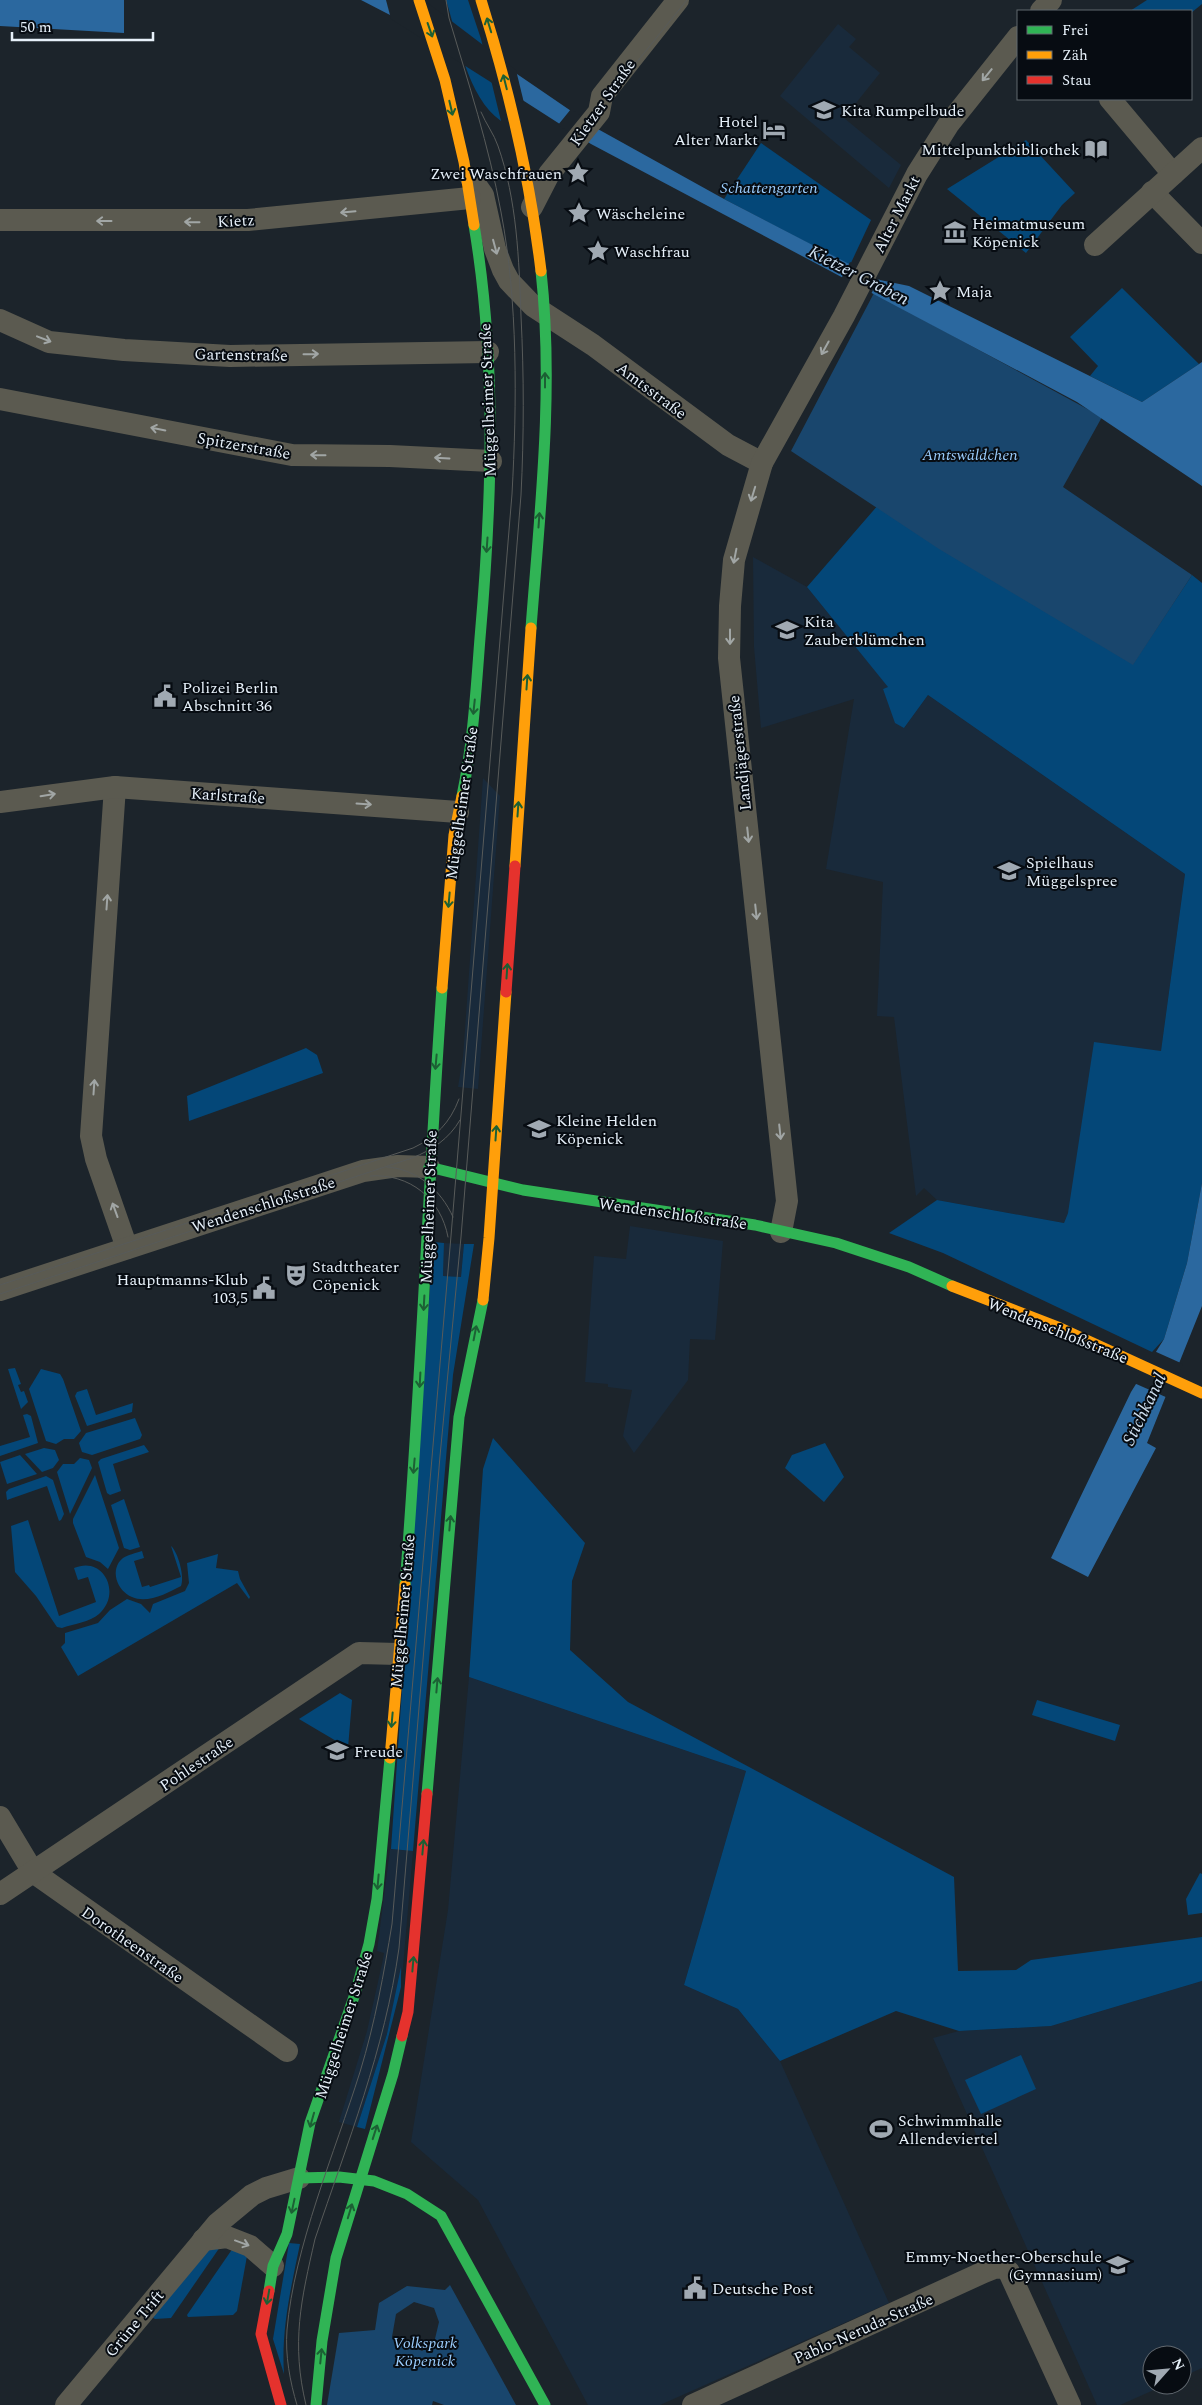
<svg xmlns="http://www.w3.org/2000/svg" width="1202" height="2405" viewBox="0 0 1202 2405" font-family="Spectral,serif">
<rect width="100%" height="100%" fill="#1c242b"/>
<g fill="#192a3b">
<polygon points="838,24 856,39 849,47 880,73 844,118 901,165 889,188 780,96"/>
<polygon points="753,557 807,587 889,687 883,689 904,728 928,695 1185,874 1161,1051 1068,1213 1064,1223 937,1200 924,1188 916,1196 894,1017 877,1016 883,882 826,869 854,699 761,728 754,647"/>
<polygon points="483,778 500,796 478,1089 458,1087 463,1057"/>
<polygon points="630,1226 723,1241 715,1340 690,1339 688,1380 634,1453 623,1436 632,1390 608,1387 608,1384 585,1382 594,1256 626,1259"/>
<polygon points="444,1243 464,1244 461,1277 443,1276"/>
<polygon points="469,1677 746,1771 684,1985 738,2009 780,2061 889,2303 660,2405 588,2405 478,2200 411,2142 448,1910"/>
<polygon points="390,1849 413,1851 403,1967 387,2034 357,2127 339,2122 367,2031 382,1964 384,1953 377,1951"/>
<polygon points="1202,1981 1202,2368 1182,2377 1182,2355 1152,2355 1152,2385 1165,2385 1120,2405 1097,2405 933,2038 959,2031 1051,2026"/>
</g>
<g fill="#044778">
<path d="M 446,0 L 468,0 L 481,39 L 501,121 C 467,97 458,38 446,0 Z"/>
<polygon points="1147,0 1202,0 1202,4 1191,13 1130,11"/>
<polygon points="1026,140 1075,193 1062,205 1026,253 947,189"/>
<polygon points="761,143 871,220 850,265 724,199"/>
<polygon points="1122,288 1199,364 1142,402 1090,376 1098,366 1070,337"/>
<polygon points="892,489 1133,664 1192,575 1202,583 1202,1183 1187,1263 1164,1339 1152,1352 943,1253 889,1233 937,1200 1064,1223 1068,1213 1094,1042 1161,1051 1185,874 928,695 904,728 895,723 883,689 888,687 807,587"/>
<polygon points="306,1048 317,1055 323,1073 189,1121 187,1096"/>
<polygon points="433,1242 444,1243 443,1276 461,1277 464,1244 474,1244 453,1375 413,1851 391,1849"/>
<polygon points="15,1368 21,1384 18,1385 21,1392 24,1391 28,1402 21,1409 8,1369"/>
<polygon points="41,1369 60,1374 63,1379 81,1431 74,1439 64,1439 56,1444 46,1441 29,1389"/>
<polygon points="87,1389 96,1415 133,1403 132,1412 87,1426 75,1396 77,1392"/>
<polygon points="27,1414 31,1416 38,1443 0,1456 0,1446 30,1437 23,1415"/>
<polygon points="135,1418 142,1435 140,1439 92,1455 82,1452 79,1443 86,1433"/>
<polygon points="493,1438 585,1543 572,1581 570,1650 628,1702 954,1877 958,1971 1016,1970 1031,1960 1202,1937 1202,1981 1051,2026 959,2031 896,2011 780,2061 738,2009 684,1985 746,1771 469,1677 483,1469"/>
<polygon points="825,1443 844,1477 824,1502 785,1468 792,1455"/>
<polygon points="144,1445 149,1452 113,1464 121,1491 110,1495 107,1493 98,1462 101,1459"/>
<polygon points="44,1448 55,1450 59,1460 53,1468 42,1472 25,1454"/>
<polygon points="20,1455 37,1474 7,1484 0,1462"/>
<polygon points="80,1458 89,1460 92,1468 70,1514 57,1472 63,1464 74,1464"/>
<polygon points="95,1475 119,1548 108,1569 100,1562 86,1557 73,1523 73,1519"/>
<polygon points="46,1476 53,1480 64,1514 61,1520 59,1521 47,1486 7,1500 6,1492 9,1489"/>
<polygon points="124,1499 140,1547 130,1550 124,1548 111,1505"/>
<path d="M 28,1520 L 59,1616 L 96,1602 L 88,1577 L 78,1580 L 74,1568 C 104,1555 122,1594 99,1614 C 90,1622 73,1624 62,1628 L 57,1627 L 36,1596 L 15,1572 L 11,1526 Z"/>
<path d="M 171,1546 C 178,1552 185,1577 181,1586 C 168,1593 147,1604 132,1597 C 117,1591 109,1569 123,1558 C 127,1555 136,1553 142,1551 L 144,1558 L 134,1561 L 142,1587 L 149,1585 L 150,1587 L 181,1577 Z"/>
<polygon points="218,1554 216,1568 238,1571 240,1579 250,1597 249,1599 237,1583 78,1676 61,1647 65,1643 65,1633 98,1623 110,1610 127,1599 141,1604 150,1613 153,1604 185,1591 189,1583 187,1563"/>
<polygon points="340,1693 352,1700 348,1748 299,1719"/>
<polygon points="1037,1700 1120,1725 1115,1741 1032,1715"/>
<polygon points="1200,1873 1202,1874 1202,1913 1188,1915 1186,1899"/>
<polygon points="401,1967 401,1987 365,2129 357,2127 387,2034"/>
<polygon points="1021,2055 1036,2089 981,2114 965,2080"/>
<path d="M 289,2243 L 300,2244 C 291,2287 281,2330 284,2374 L 273,2339 Z"/>
<polygon points="220,2247 171,2318 155,2319 151,2316 206,2250"/>
<polygon points="233,2248 247,2256 237,2311 233,2315 188,2317 187,2315"/>
</g>
<g fill="#19466d" fill-rule="evenodd">
<polygon points="874,293 1102,417 1063,487 1192,575 1133,665 939,549 791,451"/>
<path d="M 450,2285 L 516,2405 L 444,2405 L 433,2401 L 432,2405 L 327,2405 L 339,2333 L 375,2330 L 379,2303 L 407,2286 L 445,2290 ZM 414,2302 L 434,2308 L 439,2322 L 434,2343 L 422,2351 L 392,2337 L 396,2314 Z"/>
</g>
<g fill="#2b689f">
<polygon points="0,0 124,0 124,33 0,26"/>
<polygon points="361,0 420,0 517,74 596,128 724,199 880,280 909,286 1142,402 1202,362 1202,486 1077,402 591,144 390,15"/>
<polygon points="1202,1183 1202,1306 1147,1443 1156,1448 1088,1577 1051,1558 1131,1392 1164,1339 1187,1263"/>
</g>
<g fill="#1c242b">
<polygon points="386,0 423,0 433,7 516,70 524,103 391,19"/>
<polygon points="571,109 589,122 587,144 558,125"/>
<polygon points="850,262 880,277 871,294 841,279"/>
<polygon points="1154,1351 1183,1364 1168,1398 1134,1383"/>
</g>
<g fill="none" stroke-linecap="round" stroke-linejoin="round">
<g stroke="#5b5a50" stroke-width="22">
<polyline points="1041,11 1051,0"/>
<polyline points="1110,99 1173,174"/>
<polyline points="471,178 483,195 495,249 503,270 509,281 533,306 593,345 728,445 762,463"/>
<polyline points="1152,192 1202,243"/>
<polyline points="532,207 549,174 599,112 602,96 678,0"/>
<polyline points="0,220 248,220 470,198"/>
<polyline points="1095,245 1202,148"/>
<polyline points="0,320 49,342 124,350 230,356 488,352"/>
<polyline points="0,399 292,455 390,456 491,461"/>
<polyline points="115,787 91,1136 96,1159 127,1248"/>
<polyline points="0,802 115,787 458,812"/>
<polyline points="781,1232 787,1201 729,658 730,606 734,560 762,463 844,316 917,174 948,125 1018,37"/>
<polyline points="0,1290 363,1171 398,1166 429,1167"/>
<polyline points="0,1817 33,1872 287,2051"/>
<polyline points="0,1894 359,1653 398,1654"/>
<polyline points="203,2240 227,2237 250,2246 273,2266"/>
<polyline points="66,2405 217,2224 252,2195 266,2188 299,2178"/>
<polyline points="693,2405 984,2272 994,2268 1003,2267 1009,2272 1070,2405"/>
</g>
<g stroke="#30b455" stroke-width="11">
<path d="M 531,628 C 540,510 554,389 541,271"/>
<path d="M 462,796 C 473,744 476,690 480,638 C 492,501 497,361 474,225"/>
<polyline points="429,1167 523,1190 755,1225 836,1243 909,1267 952,1286"/>
<path d="M 405,1585 C 421,1386 428,1187 442,988"/>
<polyline points="427,1794 459,1417 483,1300"/>
<polyline points="299,2178 339,2177 374,2181 407,2194 441,2216 545,2405"/>
<polyline points="269,2291 273,2266 287,2234 310,2123 356,1991 369,1944 377,1899 390,1758"/>
<polyline points="316,2405 322,2341 336,2258 393,2074 402,2036"/>
</g>
<g stroke="#ff9f0a" stroke-width="11">
<polyline points="419,0 445,80 464,162 474,225"/>
<path d="M 481,0 C 509,89 530,179 541,271"/>
<polyline points="515,866 531,628"/>
<polyline points="442,988 454,835 462,796"/>
<polyline points="952,1286 1060,1328 1202,1393"/>
<polyline points="483,1300 489,1238 506,992"/>
<polyline points="390,1758 405,1585"/>
</g>
<g stroke="#e5322d" stroke-width="11">
<polyline points="506,992 515,866"/>
<polyline points="402,2036 408,2012 427,1794"/>
<polyline points="269,2291 261,2334 281,2405"/>
</g>
<g stroke="#585b5a" stroke-width="1">
<polyline points="598,110 687,0"/>
<path d="M 387,1167 C 417,1169 441,1190 453,1217"/>
<path d="M 370,1176 C 410,1173 441,1199 448,1237"/>
<path d="M 0,1285 L 413,1148 C 436,1137 450,1123 459,1099"/>
<path d="M 0,1294 L 412,1158 C 432,1150 449,1139 460,1120"/>
<path d="M 297,2405 C 290,2382 285,2355 287,2330 C 294,2247 335,2152 360,2072 C 375,2023 384,1973 392,1924 L 451,1236 L 512,494 C 517,403 518,301 501,212 C 489,146 468,82 449,18 L 446,0"/>
<path d="M 306,2405 C 291,2343 301,2300 315,2239 C 347,2144 385,2049 399,1948 L 440,1456 L 461,1237 L 521,495 C 524,435 524,376 521,316 C 519,259 517,200 498,146 C 494,134 486,124 481,112"/>
</g>
</g>
<defs><path id="oneway-shaft" d="M-6 0H5M1.5-3L5.5 0L1.5 3" fill="none" stroke-width="1.6" stroke-linecap="round" stroke-linejoin="round" transform="scale(1.25)"/></defs>
<g stroke="#1c6034">
<use href="#oneway-shaft" transform="translate(489 25) rotate(-107)"/>
<use href="#oneway-shaft" transform="translate(430 30) rotate(71)"/>
<use href="#oneway-shaft" transform="translate(505 82) rotate(-104)"/>
<use href="#oneway-shaft" transform="translate(451 108) rotate(77)"/>
<use href="#oneway-shaft" transform="translate(545 380) rotate(-90)"/>
<use href="#oneway-shaft" transform="translate(539 520) rotate(-86)"/>
<use href="#oneway-shaft" transform="translate(487 545) rotate(94)"/>
<use href="#oneway-shaft" transform="translate(527 682) rotate(-86)"/>
<use href="#oneway-shaft" transform="translate(474 707) rotate(96)"/>
<use href="#oneway-shaft" transform="translate(518 809) rotate(-86)"/>
<use href="#oneway-shaft" transform="translate(449 900) rotate(95)"/>
<use href="#oneway-shaft" transform="translate(507 971) rotate(-86)"/>
<use href="#oneway-shaft" transform="translate(436 1062) rotate(95)"/>
<use href="#oneway-shaft" transform="translate(496 1133) rotate(-86)"/>
<use href="#oneway-shaft" transform="translate(424 1303) rotate(93)"/>
<use href="#oneway-shaft" transform="translate(475 1333) rotate(-79)"/>
<use href="#oneway-shaft" transform="translate(420 1380) rotate(93)"/>
<use href="#oneway-shaft" transform="translate(414 1466) rotate(95)"/>
<use href="#oneway-shaft" transform="translate(450 1523) rotate(-85)"/>
<use href="#oneway-shaft" transform="translate(437 1685) rotate(-85)"/>
<use href="#oneway-shaft" transform="translate(392 1720) rotate(95)"/>
<use href="#oneway-shaft" transform="translate(423 1847) rotate(-85)"/>
<use href="#oneway-shaft" transform="translate(378 1882) rotate(95)"/>
<use href="#oneway-shaft" transform="translate(413 1964) rotate(-85)"/>
<use href="#oneway-shaft" transform="translate(312 2120) rotate(106)"/>
<use href="#oneway-shaft" transform="translate(375 2132) rotate(-72)"/>
<use href="#oneway-shaft" transform="translate(293 2206) rotate(102)"/>
<use href="#oneway-shaft" transform="translate(350 2211) rotate(-73)"/>
<use href="#oneway-shaft" transform="translate(268 2297) rotate(100)"/>
<use href="#oneway-shaft" transform="translate(321 2356) rotate(-84)"/>
</g>
<g stroke="#a1a6a5">
<use href="#oneway-shaft" transform="translate(987 75) rotate(129)"/>
<use href="#oneway-shaft" transform="translate(348 212) rotate(175)"/>
<use href="#oneway-shaft" transform="translate(104 221) rotate(-180)"/>
<use href="#oneway-shaft" transform="translate(192 222) rotate(-179)"/>
<use href="#oneway-shaft" transform="translate(495 247) rotate(75)"/>
<use href="#oneway-shaft" transform="translate(44 339) rotate(21)"/>
<use href="#oneway-shaft" transform="translate(825 348) rotate(119)"/>
<use href="#oneway-shaft" transform="translate(311 354) rotate(-1)"/>
<use href="#oneway-shaft" transform="translate(158 429) rotate(-169)"/>
<use href="#oneway-shaft" transform="translate(318 455) rotate(-179)"/>
<use href="#oneway-shaft" transform="translate(442 458) rotate(-177)"/>
<use href="#oneway-shaft" transform="translate(753 494) rotate(107)"/>
<use href="#oneway-shaft" transform="translate(735 556) rotate(101)"/>
<use href="#oneway-shaft" transform="translate(730 637) rotate(90)"/>
<use href="#oneway-shaft" transform="translate(48 795) rotate(-9)"/>
<use href="#oneway-shaft" transform="translate(364 804) rotate(4)"/>
<use href="#oneway-shaft" transform="translate(748 835) rotate(84)"/>
<use href="#oneway-shaft" transform="translate(107 902) rotate(-86)"/>
<use href="#oneway-shaft" transform="translate(756 912) rotate(84)"/>
<use href="#oneway-shaft" transform="translate(94 1087) rotate(-86)"/>
<use href="#oneway-shaft" transform="translate(780 1132) rotate(84)"/>
<use href="#oneway-shaft" transform="translate(115 1210) rotate(-110)"/>
<use href="#oneway-shaft" transform="translate(242 2243) rotate(20)"/>
</g>
<defs>
<symbol id="school-bare" viewBox="-9 -9 18 18"><path d="M0-5L7-2L0 1L-7-2ZM-4 1L0 2.5L4 1V4Q0 6-4 4Z" fill="#a0a9b2" stroke="#070c12" stroke-width="2.5" paint-order="stroke"/></symbol>
<symbol id="hotel-bare" viewBox="-9 -9 18 18"><path d="M-6-4.5h1.5V1H6V5H4.5V3h-9V5H-6ZM-4 0a1.8 1.8 0 1 1 3.6 0ZM.5 0V-2.5h3Q6-2.5 6 0Z" fill="#a0a9b2" stroke="#070c12" stroke-width="2.5" paint-order="stroke"/></symbol>
<symbol id="library-bare" viewBox="-9 -9 18 18"><path d="M-6-4Q-3-5.5-.7-3.5V5Q-3 3-6 4ZM6-4Q3-5.5 .7-3.5V5Q3 3 6 4Z" fill="#a0a9b2" stroke="#070c12" stroke-width="2.5" paint-order="stroke"/></symbol>
<symbol id="sight-bare" viewBox="-9 -9 18 18"><path d="M0-6L1.8-2.2L6-1.7L2.9 1.2L3.7 5.4L0 3.3L-3.7 5.4L-2.9 1.2L-6-1.7L-1.8-2.2Z" fill="#a0a9b2" stroke="#070c12" stroke-width="2.5" paint-order="stroke"/></symbol>
<symbol id="museum-bare" viewBox="-9 -9 18 18"><path d="M0-6L6-3V-2H-6V-3ZM-5-1h2V3h-2ZM-1-1h2V3h-2ZM3-1h2V3H3ZM-6 4H6V6H-6Z" fill="#a0a9b2" stroke="#070c12" stroke-width="2.5" paint-order="stroke"/></symbol>
<symbol id="civic-bare" viewBox="-9 -9 18 18"><path d="M-.6-6.5H3V-4.5H.6V-3L4-1V1h2V6H-6V1h2V-1L-.6-3ZM-1.2 2.5V6h2.4V2.5Z" fill="#a0a9b2" stroke="#070c12" stroke-width="2.5" paint-order="stroke"/></symbol>
<symbol id="theatre-bare" viewBox="-9 -9 18 18"><path d="M-5-5.5Q0-4 5-5.5V0Q5 5 0 6Q-5 5-5 0ZM-3.3-2.5H-1v1.5H-3.3ZM1-2.5H3.3v1.5H1ZM-2.8 1Q0 5.5 2.8 1Z" fill="#a0a9b2" stroke="#070c12" stroke-width="2.5" paint-order="stroke"/></symbol>
<symbol id="stadium-bare" viewBox="-9 -9 18 18"><path d="M0-5a6.5 5 0 1 0 0 10a6.5 5 0 1 0 0-10ZM-3.5-1.8h7v3.6h-7Z" fill="#a0a9b2" stroke="#070c12" stroke-width="2.5" paint-order="stroke"/></symbol>
</defs>
<g fill-rule="evenodd">
<use href="#school-bare" x="808" y="94" width="32" height="32"/>
<use href="#hotel-bare" x="758" y="114" width="32" height="32"/>
<use href="#library-bare" x="1080" y="133" width="32" height="32"/>
<use href="#sight-bare" x="562" y="157" width="32" height="32"/>
<use href="#sight-bare" x="563" y="197" width="32" height="32"/>
<use href="#museum-bare" x="939" y="216" width="32" height="32"/>
<use href="#sight-bare" x="582" y="235" width="32" height="32"/>
<use href="#sight-bare" x="924" y="275" width="32" height="32"/>
<use href="#school-bare" x="771" y="614" width="32" height="32"/>
<use href="#civic-bare" x="149" y="680" width="32" height="32"/>
<use href="#school-bare" x="993" y="855" width="32" height="32"/>
<use href="#school-bare" x="523" y="1113" width="32" height="32"/>
<use href="#theatre-bare" x="280" y="1259" width="32" height="32"/>
<use href="#civic-bare" x="248" y="1272" width="32" height="32"/>
<use href="#school-bare" x="321" y="1735" width="32" height="32"/>
<use href="#stadium-bare" x="865" y="2113" width="32" height="32"/>
<use href="#school-bare" x="1102" y="2249" width="32" height="32"/>
<use href="#civic-bare" x="679" y="2272" width="32" height="32"/>
</g>
<g text-anchor="middle" stroke-width="4" stroke-linejoin="round" paint-order="stroke">
<g font-size="16" fill="#e7f1fa" stroke="#070c12">
<text transform="translate(602 102) rotate(-55)" y="6">Kietzer Straße</text>
<text transform="translate(896 214) rotate(-63)" y="6">Alter Markt</text>
<text transform="translate(236 220) rotate(-3)" y="6">Kietz</text>
<text transform="translate(241 354) rotate(1)" y="6">Gartenstraße</text>
<text transform="translate(652 390) rotate(37)" y="6">Amtsstraße</text>
<text transform="translate(487 400) rotate(-92)" y="6">Müggelheimer Straße</text>
<text transform="translate(244 445) rotate(10)" y="6">Spitzerstraße</text>
<text transform="translate(739 753) rotate(-96)" y="6">Landjägerstraße</text>
<text transform="translate(228 795) rotate(4)" y="6">Karlstraße</text>
<text transform="translate(461 803) rotate(-82)" y="6">Müggelheimer Straße</text>
<text transform="translate(263 1204) rotate(-18)" y="6">Wendenschloßstraße</text>
<text transform="translate(428 1207) rotate(-88)" y="6">Müggelheimer Straße</text>
<text transform="translate(673 1213) rotate(8)" y="6">Wendenschloßstraße</text>
<text transform="translate(1058 1330) rotate(22)" y="6">Wendenschloßstraße</text>
<text transform="translate(402 1611) rotate(-85)" y="6">Müggelheimer Straße</text>
<text transform="translate(196 1763) rotate(-34)" y="6">Pohlestraße</text>
<text transform="translate(133 1944) rotate(35)" y="6">Dorotheenstraße</text>
<text transform="translate(343 2025) rotate(-72)" y="6">Müggelheimer Straße</text>
<text transform="translate(134 2323) rotate(-50)" y="6">Grüne Trift</text>
<text transform="translate(863 2328) rotate(-24)" y="6">Pablo-Neruda-Straße</text>
</g>
<g font-size="16" fill="#e7f1fa" stroke="#070c12" text-anchor="start">
<text x="841" y="116">Kita Rumpelbude</text>
<text x="758" y="127" text-anchor="end">Hotel<tspan x="758" dy="18">Alter Markt</tspan></text>
<text x="1080" y="155" text-anchor="end">Mittelpunktbibliothek</text>
<text x="562" y="179" text-anchor="end">Zwei Waschfrauen</text>
<text x="596" y="219">Wäscheleine</text>
<text x="972" y="229">Heimatmuseum<tspan x="972" dy="18">Köpenick</tspan></text>
<text x="614" y="257">Waschfrau</text>
<text x="956" y="297">Maja</text>
<text x="804" y="627">Kita<tspan x="804" dy="18">Zauberblümchen</tspan></text>
<text x="182" y="693">Polizei Berlin<tspan x="182" dy="18">Abschnitt 36</tspan></text>
<text x="1026" y="868">Spielhaus<tspan x="1026" dy="18">Müggelspree</tspan></text>
<text x="556" y="1126">Kleine Helden<tspan x="556" dy="18">Köpenick</tspan></text>
<text x="312" y="1272">Stadttheater<tspan x="312" dy="18">Cöpenick</tspan></text>
<text x="248" y="1285" text-anchor="end">Hauptmanns-Klub<tspan x="248" dy="18">103,5</tspan></text>
<text x="354" y="1757">Freude</text>
<text x="898" y="2126">Schwimmhalle<tspan x="898" dy="18">Allendeviertel</tspan></text>
<text x="1102" y="2262" text-anchor="end">Emmy-Noether-Oberschule<tspan x="1102" dy="18">(Gymnasium)</tspan></text>
<text x="712" y="2294">Deutsche Post</text>
</g>
<g font-size="16" font-style="italic" fill="#9accfc" stroke="#070c12">
<text x="769" y="193">Schattengarten</text>
<text x="970" y="460">Amtswäldchen</text>
<text x="425" y="2348">Volkspark<tspan x="425" dy="18">Köpenick</tspan></text>
</g>
<g font-size="18" font-style="italic" fill="#d0e1f1" stroke="#070c12">
<text transform="translate(859 275) rotate(27)" y="6">Kietzer Graben</text>
<text transform="translate(1144 1409) rotate(-64)" y="6">Stichkanal</text>
</g>
</g>
<rect x="1017" y="10" width="175" height="90" fill="#070c12" stroke="#61686f"/>
<rect x="1027" y="26" width="25" height="8" fill="#30b455" stroke="#61686f"/>
<text x="1062" y="35" font-size="15" fill="#e7f1fa">Frei</text>
<rect x="1027" y="51" width="25" height="8" fill="#ff9f0a" stroke="#61686f"/>
<text x="1062" y="60" font-size="15" fill="#e7f1fa">Zäh</text>
<rect x="1027" y="76" width="25" height="8" fill="#e5322d" stroke="#61686f"/>
<text x="1062" y="85" font-size="15" fill="#e7f1fa">Stau</text>
<g transform="translate(1167 2370) rotate(63)"><circle r="24" fill="#070c12" stroke="#61686f"/>
<path d="M0-4L9 19L0 12L-9 19Z" fill="#a0a9b2"/>
<text y="-8" font-size="14" font-weight="bold" text-anchor="middle" fill="#e7f1fa">N</text>
</g>
<path d="M12 32v8h141v-8" fill="none" stroke="#e7f1fa" stroke-width="2.5"/>
<text x="20" y="32" font-size="15" fill="#e7f1fa" stroke="#070c12" stroke-width="4" paint-order="stroke">50 m</text>
</svg>
